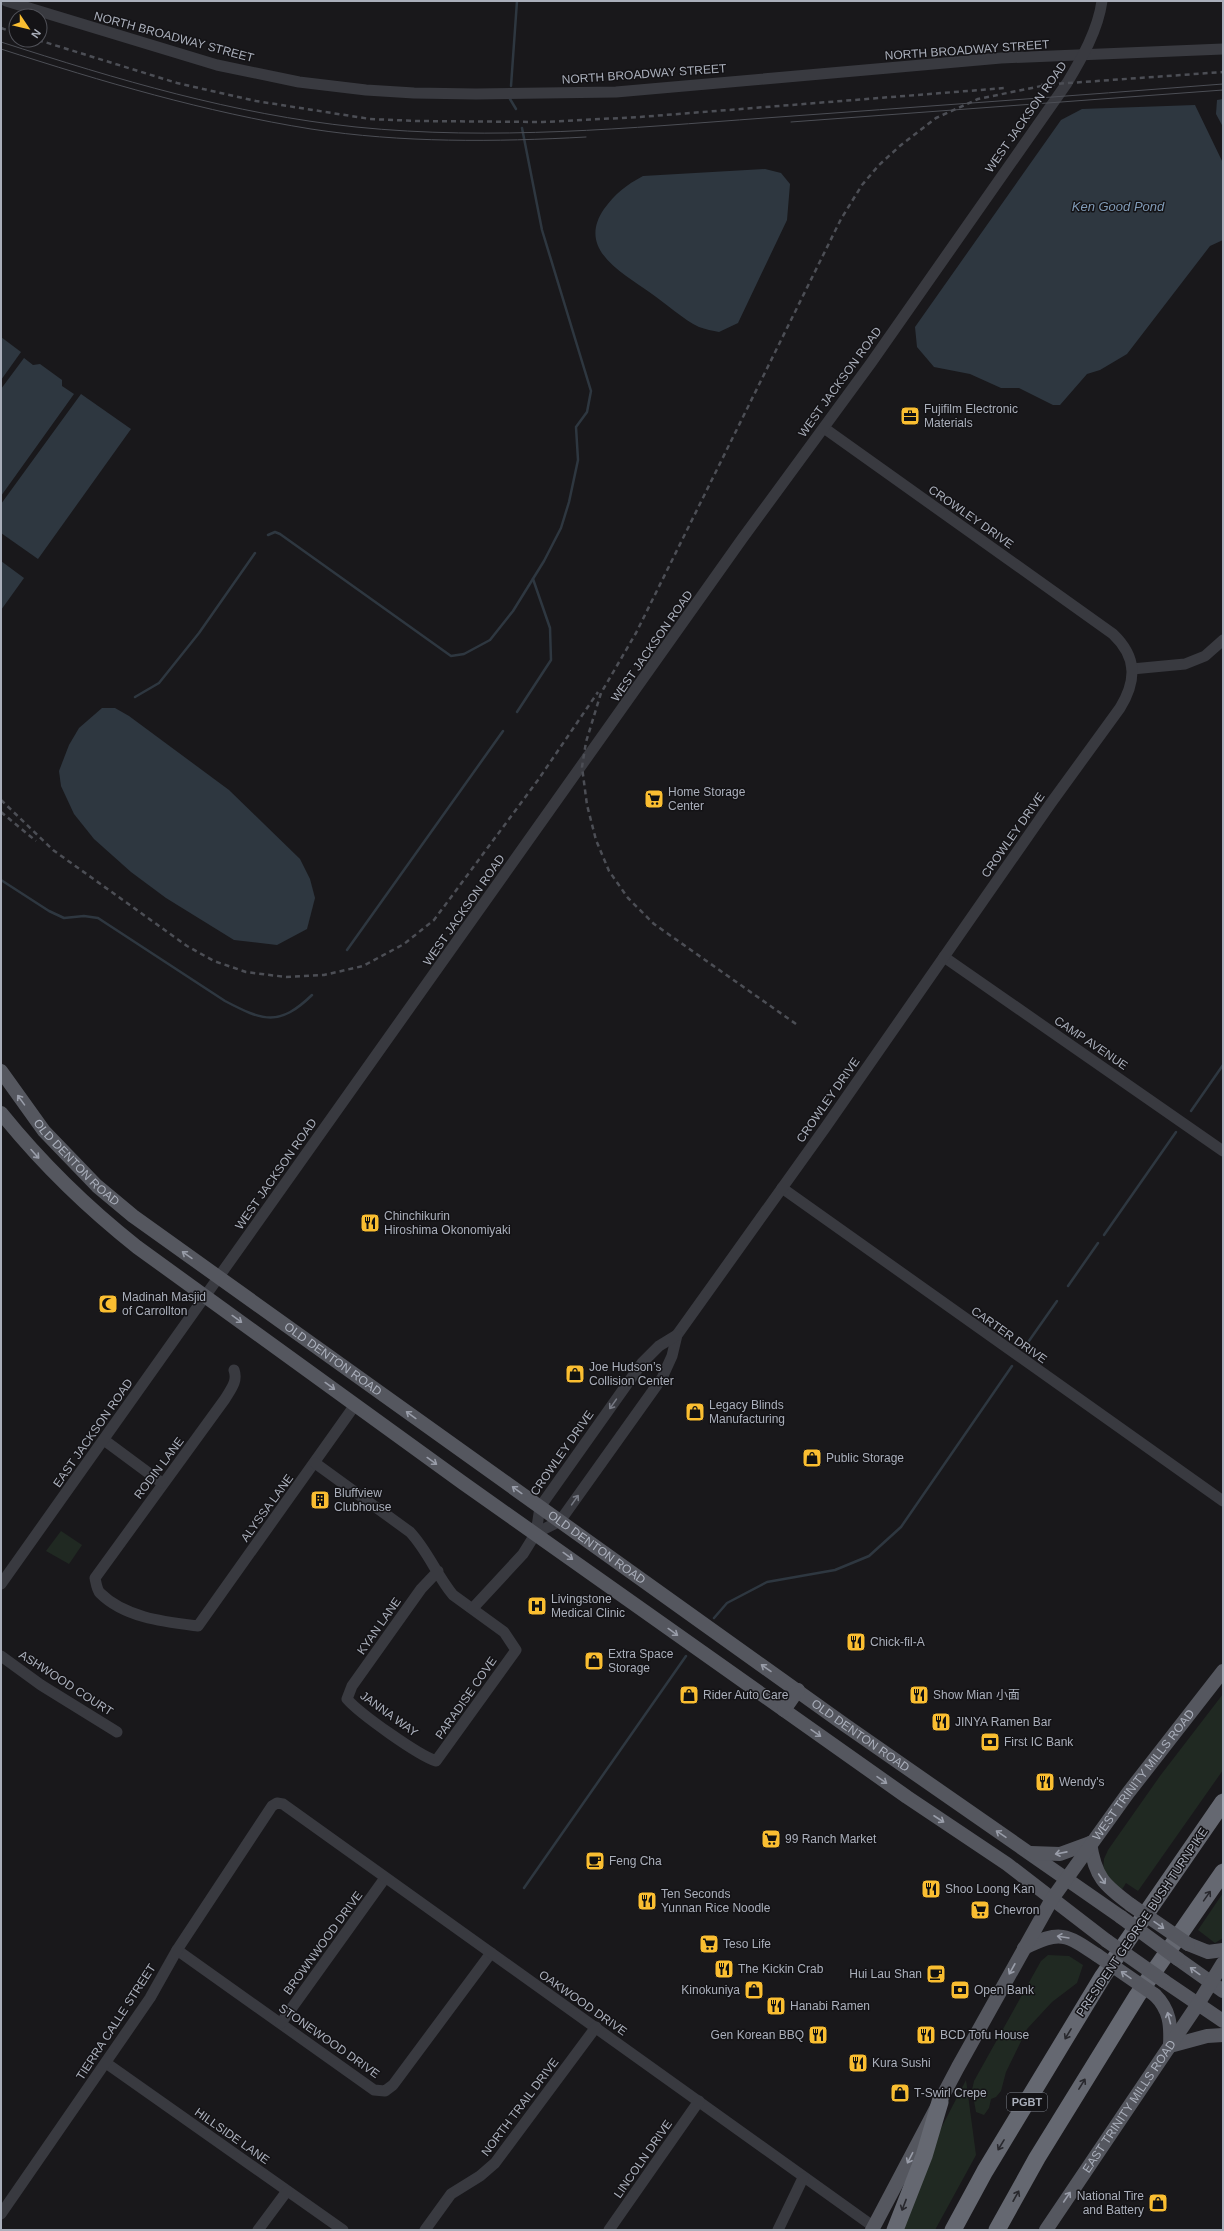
<svg xmlns="http://www.w3.org/2000/svg" width="1224" height="2231" viewBox="0 0 1224 2231" font-family="Arial,'Noto Sans SC',sans-serif">
<rect width="100%" height="100%" fill="#19181b"/>
<g fill="#202922">
<polygon points="61,1531 82,1545 69,1564 46,1551"/>
<polygon points="1223,1694 1223,1770 1138,1891 1126,1883 1121,1891 1103,1872 1104,1859 1108,1850 1160,1776"/>
<polygon points="1223,1893 1223,1938 1215,1943 1198,1930"/>
<polygon points="1048,1955 1069,1956 1083,1965 1077,1983 1052,2002 1027,2029 1006,2072 1001,2091 996,2097 991,2099 989,2108 984,2115 976,2112 972,2090 974,2081 1041,1961"/>
<polygon points="966,2080 976,2155 935,2230 900,2230 935,2140"/>
</g>
<g fill="#2e3740">
<polygon points="1223,99 1223,127 1216,114 1217,100"/>
<polygon points="1195,105 1223,163 1223,240 1210,246 1127,354 1100,370 1087,374 1060,405 1053,405 1019,388 1001,388 970,374 934,367 917,347 915,327 1061,120 1082,109"/>
<path d="M 765,169 L 781,173 L 790,184 L 787,220 L 738,323 L 719,332 C 713,331 705,329 699,327 C 684,320 665,303 652,294 C 623,273 576,250 604,209 C 615,194 626,185 643,176 Z"/>
<polygon points="1,337 21,352 1,380"/>
<polygon points="24,358 33,365 40,364 62,380 62,386 74,394 1,496 1,389"/>
<polygon points="81,394 131,429 38,559 1,533 1,504"/>
<polygon points="1,561 24,578 1,610"/>
<polygon points="102,708 115,708 129,716 229,790 300,859 310,879 315,898 307,929 277,945 234,940 166,898 131,872 94,839 74,814 61,786 59,771 69,745 79,728"/>
</g>
<g fill="none" stroke-linecap="round" stroke-linejoin="round">
<g stroke="#2e3740" stroke-width="2.5">
<polyline points="511,86 517,1"/>
<polyline points="510,99 516,109"/>
<polyline points="268,535 275,532 280,534 451,656 464,654 490,640 513,611 544,561 561,528 569,502 578,460 576,427 587,412 591,391 542,230 522,128"/>
<polyline points="135,697 159,683 199,633 255,553"/>
<polyline points="517,712 551,660 550,628 533,579"/>
<path d="M 1,880 L 49,911 L 64,918 L 84,916 L 98,918 L 225,1001 C 263,1021 279,1027 312,995"/>
<polyline points="347,950 503,731"/>
<polyline points="1191,1111 1223,1065"/>
<polyline points="1104,1235 1176,1132"/>
<polyline points="1068,1286 1098,1243"/>
<polyline points="1024,1348 1057,1301"/>
<polyline points="714,1618 727,1603 767,1582 835,1570 869,1556 901,1527 1012,1366"/>
<polyline points="524,1888 686,1656"/>
</g>
<g stroke="#393a40" stroke-width="11">
<polyline points="6,1 217,65 299,82 366,90 414,93 476,94 616,92 1001,58 1223,49"/>
<polyline points="1132,669 1185,664 1205,656 1223,640"/>
<polyline points="944,957 1223,1151"/>
<polyline points="782,1188 1223,1501"/>
<path d="M 234,1370 C 238,1381 231,1389 225,1399 L 95,1578 C 96,1583 97,1590 100,1593 C 125,1618 166,1622 198,1626 L 355,1405"/>
<polyline points="104,1440 162,1483"/>
<path d="M 315,1463 L 410,1532 C 428,1551 437,1576 453,1595 L 504,1632 L 516,1650 L 436,1761 C 418,1755 360,1714 347,1699 L 352,1686 L 421,1589 L 438,1571"/>
<path d="M 536,1533 L 560,1521 L 662,1378 L 672,1356 L 677,1335 L 825,1128 L 1051,803 L 1120,708 C 1137,680 1137,657 1113,634 L 824,428"/>
<path d="M 1,1584 L 742,539 L 871,363 L 1067,83 C 1082,58 1098,30 1102,1"/>
<polyline points="473,1608 523,1554 536,1533 540,1507 642,1363 659,1346 677,1335"/>
<polyline points="1,1656 41,1685 117,1732"/>
<polyline points="177,1950 374,2090 385,2091 393,2085 491,1953"/>
<polyline points="281,2023 385,1878"/>
<polyline points="106,2063 343,2230"/>
<polyline points="1,2214 150,1998 177,1950 272,1806 277,1803 283,1804 874,2227"/>
<polyline points="258,2230 287,2191"/>
<polyline points="425,2230 451,2194 480,2176 495,2163 596,2027"/>
<polyline points="609,2230 699,2101"/>
<polyline points="778,2230 803,2178"/>
</g>
<g stroke="#55575f" stroke-width="14">
<path id="s1" d="M 1,1071 L 44,1131 L 97,1186 L 133,1216 L 845,1725 L 1121,1917"/>
<path d="M 1,1113 C 43,1165 85,1206 137,1247 L 463,1483 L 907,1797 L 1007,1864 L 1107,1941"/>
<polyline points="784,1710 798,1690"/>
<path d="M 1090,1843 C 1095,1877 1104,1885 1131,1905"/>
<polyline points="1031,1853 1060,1854 1090,1843"/>
<polyline points="1188,1944 1208,1952 1223,1950"/>
<path d="M 1024,1948 C 1060,1930 1066,1934 1097,1955"/>
<polyline points="1178,1959 1223,1991"/>
<polyline points="1164,1981 1223,2021"/>
<path d="M 1155,1995 C 1170,2010 1171,2025 1170,2045"/>
<polyline points="1170,2046 1207,2036 1223,2035"/>
<path id="s2" d="M 872,2230 L 958,2067 L 1052,1899 L 1128,1793 L 1223,1671"/>
<path id="s3" d="M 1046,2230 L 1198,2004 L 1223,1963"/>
</g>
<g stroke="#656871" stroke-width="17">
<polyline points="895,2230 924,2156 940,2102"/>
<polyline points="953,2230 985,2171 1103,1976 1223,1802"/>
<polyline points="997,2230 1037,2158 1137,1996 1223,1872"/>
</g>
<g stroke="#4c4e55" stroke-width="1">
<path d="M 1,42 C 119,80 232,114 356,127 C 493,141 629,128 765,118 C 918,107 1070,96 1223,84"/>
<path d="M 1,49 C 103,82 205,112 311,129 C 402,143 495,142 586,137"/>
<polyline points="791,122 1223,90"/>
</g>
<g stroke="#4c4e55" stroke-width="2.5" stroke-dasharray="5 4" stroke-linecap="butt">
<polyline points="1,28 16,33"/>
<polyline points="38,40 177,83 256,101 370,119 417,121 543,122 640,117 1005,88"/>
<polyline points="1041,85 1223,72"/>
<polyline points="1,800 53,850 187,946 214,961 246,972 286,977 324,975 363,966 404,944 434,920 538,780 598,692"/>
<polyline points="1,812 36,841"/>
<polyline points="796,1024 654,924 628,898 609,871 596,840 587,805 582,767 586,742 601,693 636,633 841,219 862,185 879,165 901,145 936,118 978,99 1046,85"/>
</g>
<g stroke="#55575f" stroke-width="14">
<polyline points="1131,1905 1188,1944"/>
<polyline points="1121,1917 1178,1959"/>
<polyline points="1107,1941 1164,1981"/>
<polyline points="1097,1955 1155,1995"/>
</g>
</g>
<defs><path id="oneway-shaft" d="M-6 0H5M1.5-3L5.5 0L1.5 3" fill="none" stroke-width="1.6" stroke-linecap="round" stroke-linejoin="round"/></defs>
<g stroke="#999da9">
<use href="#oneway-shaft" transform="translate(21 1100) rotate(-126)"/>
<use href="#oneway-shaft" transform="translate(35 1154) rotate(48)"/>
<use href="#oneway-shaft" transform="translate(187 1255) rotate(-145)"/>
<use href="#oneway-shaft" transform="translate(237 1319) rotate(36)"/>
<use href="#oneway-shaft" transform="translate(330 1386) rotate(36)"/>
<use href="#oneway-shaft" transform="translate(411 1415) rotate(-144)"/>
<use href="#oneway-shaft" transform="translate(432 1461) rotate(36)"/>
<use href="#oneway-shaft" transform="translate(517 1490) rotate(-144)"/>
<use href="#oneway-shaft" transform="translate(568 1556) rotate(36)"/>
<use href="#oneway-shaft" transform="translate(673 1632) rotate(36)"/>
<use href="#oneway-shaft" transform="translate(766 1668) rotate(-145)"/>
<use href="#oneway-shaft" transform="translate(816 1733) rotate(35)"/>
<use href="#oneway-shaft" transform="translate(882 1780) rotate(35)"/>
<use href="#oneway-shaft" transform="translate(939 1819) rotate(33)"/>
<use href="#oneway-shaft" transform="translate(1001 1834) rotate(-146)"/>
<use href="#oneway-shaft" transform="translate(1061 1853) rotate(169)"/>
<use href="#oneway-shaft" transform="translate(1102 1879) rotate(56)"/>
<use href="#oneway-shaft" transform="translate(1159 1925) rotate(35)"/>
<use href="#oneway-shaft" transform="translate(1063 1937) rotate(-171)"/>
<use href="#oneway-shaft" transform="translate(1012 1969) rotate(119)"/>
<use href="#oneway-shaft" transform="translate(1195 1971) rotate(-144)"/>
<use href="#oneway-shaft" transform="translate(1126 1975) rotate(-145)"/>
<use href="#oneway-shaft" transform="translate(1169 2018) rotate(-105)"/>
<use href="#oneway-shaft" transform="translate(910 2158) rotate(117)"/>
<use href="#oneway-shaft" transform="translate(1067 2197) rotate(-56)"/>
</g>
<g stroke="#777a84">
<use href="#oneway-shaft" transform="translate(613 1404) rotate(125)"/>
<use href="#oneway-shaft" transform="translate(575 1500) rotate(-55)"/>
</g>
<g stroke="#28282d">
<use href="#oneway-shaft" transform="translate(1207 1896) rotate(-55)"/>
<use href="#oneway-shaft" transform="translate(1068 2034) rotate(121)"/>
<use href="#oneway-shaft" transform="translate(1082 2084) rotate(-58)"/>
<use href="#oneway-shaft" transform="translate(1001 2145) rotate(121)"/>
<use href="#oneway-shaft" transform="translate(1016 2196) rotate(-61)"/>
<use href="#oneway-shaft" transform="translate(904 2205) rotate(111)"/>
</g>
<defs>
<symbol id="office-square" viewBox="-11 -11 22 22"><rect x="-9" y="-9" width="18" height="18" rx="4" fill="#fabe31" stroke="#141316"/><path d="M-6-3h4V-5.5h4V-3h4V5H-6ZM-1-4.5V-3h2v-1.5ZM-6 0V1H6V0Z" fill="#111"/></symbol>
<symbol id="supermarket-square" viewBox="-11 -11 22 22"><rect x="-9" y="-9" width="18" height="18" rx="4" fill="#fabe31" stroke="#141316"/><path d="M-6-5.5h2.5l.6 2H6L4.5 2H-2.5L-4.4-4H-6ZM-1.5 3.2a1.3 1.3 0 1 0 .1 0ZM3 3.2a1.3 1.3 0 1 0 .1 0Z" fill="#111"/></symbol>
<symbol id="restaurant-square" viewBox="-11 -11 22 22"><rect x="-9" y="-9" width="18" height="18" rx="4" fill="#fabe31" stroke="#141316"/><path d="M-5-6h1v4h1v-4h1v4h1v-4h1v5L-1.5 .5V6h-2V.5L-5-1ZM5-6V6H3V1.5H1.5Q1.5-4 5-6Z" fill="#111"/></symbol>
<symbol id="mosque-square" viewBox="-11 -11 22 22"><rect x="-9" y="-9" width="18" height="18" rx="4" fill="#fabe31" stroke="#141316"/><path d="M3.5-4.9A6 6 0 1 0 3.5 4.9A5 5 0 1 1 3.5-4.9Z" fill="#111"/></symbol>
<symbol id="shop-square" viewBox="-11 -11 22 22"><rect x="-9" y="-9" width="18" height="18" rx="4" fill="#fabe31" stroke="#141316"/><path d="M-5-2.5h2.3a2.7 3.5 0 0 1 5.4 0H5L5.5 6h-11ZM-1.5-2.5h3a1.5 2.3 0 0 0-3 0Z" fill="#111"/></symbol>
<symbol id="building-square" viewBox="-11 -11 22 22"><rect x="-9" y="-9" width="18" height="18" rx="4" fill="#fabe31" stroke="#141316"/><path d="M-4-6H4V6H1V3H-1V6H-4ZM-2.5-4.3h1.7v1.8h-1.7ZM.8-4.3h1.7v1.8H.8ZM-2.5-1h1.7V.8h-1.7ZM.8-1h1.7V.8H.8Z" fill="#111"/></symbol>
<symbol id="hospital-square" viewBox="-11 -11 22 22"><rect x="-9" y="-9" width="18" height="18" rx="4" fill="#fabe31" stroke="#141316"/><path d="M-5-5h3v3.5h4V-5h3V5h-3V1.5h-4V5h-3Z" fill="#111"/></symbol>
<symbol id="bank-square" viewBox="-11 -11 22 22"><rect x="-9" y="-9" width="18" height="18" rx="4" fill="#fabe31" stroke="#141316"/><path d="M-6-4H6V4H-6ZM0-2.3a2.3 2.3 0 1 0 0 4.6a2.3 2.3 0 1 0 0-4.6Z" fill="#111"/></symbol>
<symbol id="cafe-square" viewBox="-11 -11 22 22"><rect x="-9" y="-9" width="18" height="18" rx="4" fill="#fabe31" stroke="#141316"/><path d="M-5.5-4.5H6V0H3Q3 3.5 0 3.5H-2.5Q-5.5 3.5-5.5 0ZM3-3.2v2h1.7v-2ZM-6 4.5H4V6H-6Z" fill="#111"/></symbol>
</defs>
<g fill-rule="evenodd">
<use href="#office-square" x="899" y="405" width="22" height="22"/>
<use href="#supermarket-square" x="643" y="788" width="22" height="22"/>
<use href="#restaurant-square" x="359" y="1212" width="22" height="22"/>
<use href="#mosque-square" x="97" y="1293" width="22" height="22"/>
<use href="#shop-square" x="564" y="1363" width="22" height="22"/>
<use href="#shop-square" x="684" y="1401" width="22" height="22"/>
<use href="#shop-square" x="801" y="1447" width="22" height="22"/>
<use href="#building-square" x="309" y="1489" width="22" height="22"/>
<use href="#hospital-square" x="526" y="1595" width="22" height="22"/>
<use href="#restaurant-square" x="845" y="1631" width="22" height="22"/>
<use href="#shop-square" x="583" y="1650" width="22" height="22"/>
<use href="#shop-square" x="678" y="1684" width="22" height="22"/>
<use href="#restaurant-square" x="908" y="1684" width="22" height="22"/>
<use href="#restaurant-square" x="930" y="1711" width="22" height="22"/>
<use href="#bank-square" x="979" y="1731" width="22" height="22"/>
<use href="#restaurant-square" x="1034" y="1771" width="22" height="22"/>
<use href="#supermarket-square" x="760" y="1828" width="22" height="22"/>
<use href="#cafe-square" x="584" y="1850" width="22" height="22"/>
<use href="#restaurant-square" x="920" y="1878" width="22" height="22"/>
<use href="#restaurant-square" x="636" y="1890" width="22" height="22"/>
<use href="#supermarket-square" x="969" y="1899" width="22" height="22"/>
<use href="#supermarket-square" x="698" y="1933" width="22" height="22"/>
<use href="#restaurant-square" x="713" y="1958" width="22" height="22"/>
<use href="#cafe-square" x="925" y="1963" width="22" height="22"/>
<use href="#shop-square" x="743" y="1979" width="22" height="22"/>
<use href="#bank-square" x="949" y="1979" width="22" height="22"/>
<use href="#restaurant-square" x="765" y="1995" width="22" height="22"/>
<use href="#restaurant-square" x="807" y="2024" width="22" height="22"/>
<use href="#restaurant-square" x="915" y="2024" width="22" height="22"/>
<use href="#restaurant-square" x="847" y="2052" width="22" height="22"/>
<use href="#shop-square" x="889" y="2082" width="22" height="22"/>
<use href="#shop-square" x="1147" y="2192" width="22" height="22"/>
</g>
<g text-anchor="middle" stroke-width="3" stroke-linejoin="round" paint-order="stroke">
<rect fill="#141316" stroke="#7d808a" stroke-width="1" x="1007" y="2093" width="40" height="18" rx="3"/>
<g font-size="11" font-weight="bold" fill="#aaafbb">
<text x="1027" y="2106">PGBT</text>
</g>
<g font-size="12" fill="#aaafbb" stroke="#141316">
<text transform="translate(174 37) rotate(15)" y="4">NORTH BROADWAY STREET</text>
<text transform="translate(967 50) rotate(-4)" y="4">NORTH BROADWAY STREET</text>
<text transform="translate(644 74) rotate(-4)" y="4">NORTH BROADWAY STREET</text>
<text transform="translate(1026 117) rotate(-55)" y="4">WEST JACKSON ROAD</text>
<text transform="translate(840 382) rotate(-54)" y="4">WEST JACKSON ROAD</text>
<text transform="translate(971 517) rotate(35)" y="4">CROWLEY DRIVE</text>
<text transform="translate(652 646) rotate(-55)" y="4">WEST JACKSON ROAD</text>
<text transform="translate(1013 835) rotate(-55)" y="4">CROWLEY DRIVE</text>
<text transform="translate(464 910) rotate(-55)" y="4">WEST JACKSON ROAD</text>
<text transform="translate(1091 1043) rotate(34)" y="4">CAMP AVENUE</text>
<text transform="translate(828 1100) rotate(-55)" y="4">CROWLEY DRIVE</text>
<text dy="4" stroke="none"><textPath href="#s1" startOffset="119">OLD DENTON ROAD</textPath></text>
<text transform="translate(276 1174) rotate(-55)" y="4">WEST JACKSON ROAD</text>
<text transform="translate(1009 1335) rotate(35)" y="4">CARTER DRIVE</text>
<text dy="4" stroke="none"><textPath href="#s1" startOffset="443">OLD DENTON ROAD</textPath></text>
<text transform="translate(93 1433) rotate(-55)" y="4">EAST JACKSON ROAD</text>
<text transform="translate(562 1453) rotate(-55)" y="4">CROWLEY DRIVE</text>
<text transform="translate(159 1468) rotate(-53)" y="4">RODIN LANE</text>
<text transform="translate(267 1508) rotate(-54)" y="4">ALYSSA LANE</text>
<text dy="4" stroke="none"><textPath href="#s1" startOffset="767">OLD DENTON ROAD</textPath></text>
<text transform="translate(379 1626) rotate(-55)" y="4">KYAN LANE</text>
<text transform="translate(66 1683) rotate(33)" y="4">ASHWOOD COURT</text>
<text transform="translate(466 1698) rotate(-55)" y="4">PARADISE COVE</text>
<text transform="translate(389 1714) rotate(36)" y="4">JANNA WAY</text>
<text dy="4" stroke="none"><textPath href="#s1" startOffset="1091">OLD DENTON ROAD</textPath></text>
<text dy="4" stroke="none"><textPath href="#s2" startOffset="531">WEST TRINITY MILLS ROAD</textPath></text>
<text transform="translate(1142 1922) rotate(-56)" y="4">PRESIDENT GEORGE BUSH TURNPIKE</text>
<text transform="translate(323 1943) rotate(-54)" y="4">BROWNWOOD DRIVE</text>
<text transform="translate(583 2003) rotate(35)" y="4">OAKWOOD DRIVE</text>
<text transform="translate(116 2022) rotate(-57)" y="4">TIERRA CALLE STREET</text>
<text transform="translate(329 2041) rotate(35)" y="4">STONEWOOD DRIVE</text>
<text dy="4" stroke="none"><textPath href="#s3" startOffset="149">EAST TRINITY MILLS ROAD</textPath></text>
<text transform="translate(520 2107) rotate(-53)" y="4">NORTH TRAIL DRIVE</text>
<text transform="translate(232 2136) rotate(35)" y="4">HILLSIDE LANE</text>
<text transform="translate(643 2159) rotate(-55)" y="4">LINCOLN DRIVE</text>
</g>
<g font-size="12" fill="#aaafbb" stroke="#141316" text-anchor="start">
<text x="924" y="413">Fujifilm Electronic<tspan x="924" dy="14">Materials</tspan></text>
<text x="668" y="796">Home Storage<tspan x="668" dy="14">Center</tspan></text>
<text x="384" y="1220">Chinchikurin<tspan x="384" dy="14">Hiroshima Okonomiyaki</tspan></text>
<text x="122" y="1301">Madinah Masjid<tspan x="122" dy="14">of Carrollton</tspan></text>
<text x="589" y="1371">Joe Hudson’s<tspan x="589" dy="14">Collision Center</tspan></text>
<text x="709" y="1409">Legacy Blinds<tspan x="709" dy="14">Manufacturing</tspan></text>
<text x="826" y="1462">Public Storage</text>
<text x="334" y="1497">Bluffview<tspan x="334" dy="14">Clubhouse</tspan></text>
<text x="551" y="1603">Livingstone<tspan x="551" dy="14">Medical Clinic</tspan></text>
<text x="870" y="1646">Chick-fil-A</text>
<text x="608" y="1658">Extra Space<tspan x="608" dy="14">Storage</tspan></text>
<text x="703" y="1699">Rider Auto Care</text>
<text x="933" y="1699">Show Mian 小面</text>
<text x="955" y="1726">JINYA Ramen Bar</text>
<text x="1004" y="1746">First IC Bank</text>
<text x="1059" y="1786">Wendy's</text>
<text x="785" y="1843">99 Ranch Market</text>
<text x="609" y="1865">Feng Cha</text>
<text x="945" y="1893">Shoo Loong Kan</text>
<text x="661" y="1898">Ten Seconds<tspan x="661" dy="14">Yunnan Rice Noodle</tspan></text>
<text x="994" y="1914">Chevron</text>
<text x="723" y="1948">Teso Life</text>
<text x="738" y="1973">The Kickin Crab</text>
<text x="922" y="1978" text-anchor="end">Hui Lau Shan</text>
<text x="740" y="1994" text-anchor="end">Kinokuniya</text>
<text x="974" y="1994">Open Bank</text>
<text x="790" y="2010">Hanabi Ramen</text>
<text x="804" y="2039" text-anchor="end">Gen Korean BBQ</text>
<text x="940" y="2039">BCD Tofu House</text>
<text x="872" y="2067">Kura Sushi</text>
<text x="914" y="2097">T-Swirl Crepe</text>
<text x="1144" y="2200" text-anchor="end">National Tire<tspan x="1144" dy="14">and Battery</tspan></text>
</g>
<g font-size="13" font-style="italic" fill="#809bb7" stroke="#141316">
<text x="1118" y="211">Ken Good Pond</text>
</g>
</g>
<rect width="1224" height="2231" fill="none" stroke="#aaafbb" stroke-width="4"/>
<g transform="translate(28 28) rotate(125)"><circle r="19" fill="#141316" stroke="#505158"/>
<path d="M0-3L7 15L0 10L-7 15Z" fill="#fabe31"/>
<text y="-6" font-size="11" font-weight="bold" text-anchor="middle" fill="#aaafbb">N</text>
</g>
</svg>
